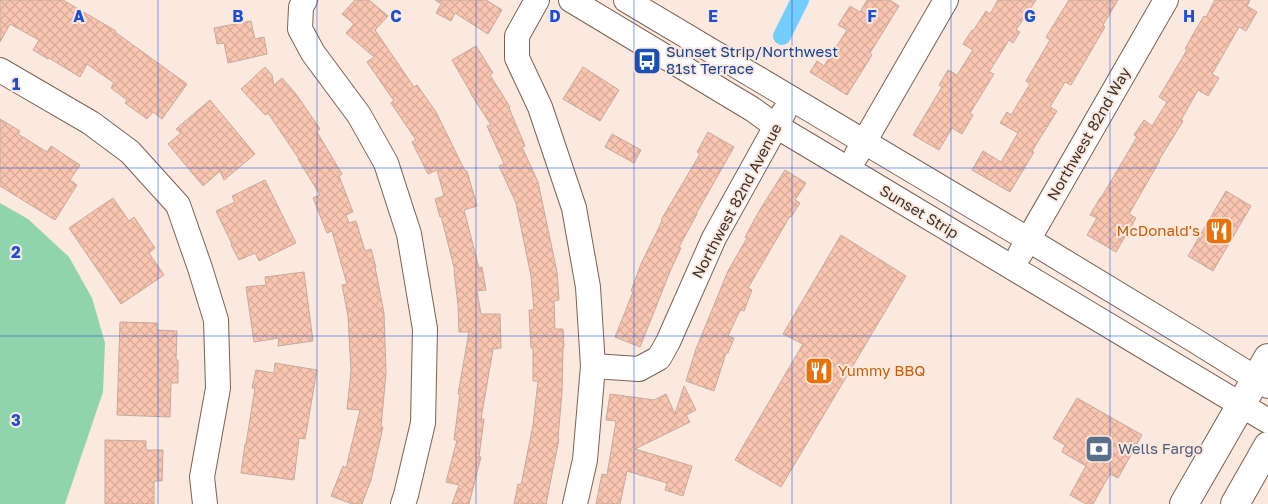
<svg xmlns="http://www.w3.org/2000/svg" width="1268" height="504" viewBox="0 0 1268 504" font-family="'Golos Text',sans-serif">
<defs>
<pattern id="building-cross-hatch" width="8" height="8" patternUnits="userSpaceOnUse" patternTransform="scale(1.25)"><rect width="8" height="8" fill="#fac6b1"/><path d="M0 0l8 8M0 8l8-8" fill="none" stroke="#d7ab98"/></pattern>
</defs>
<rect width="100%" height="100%" fill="#fbe9e0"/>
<polygon fill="#90d4ad" points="0,203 28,219 69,257 92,298 105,343 103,392 65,504 0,504"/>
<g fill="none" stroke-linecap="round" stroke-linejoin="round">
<polyline stroke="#73cdfd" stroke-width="18" points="782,36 800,0"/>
</g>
<g fill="url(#building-cross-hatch)" stroke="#c6a99d">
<polygon points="0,0 63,0 116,31 115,32 187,84 162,119 153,112 147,119 125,103 127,100 111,88 114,83 87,64 80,77 49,58 48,59 33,50 39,40 10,24 0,42"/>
<polygon points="355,0 369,0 388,16 375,30 414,87 417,85 436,112 465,171 467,171 477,206 464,210 479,268 482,267 486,290 477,291 481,314 500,314 501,348 493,349 481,419 484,419 479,457 481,457 469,504 452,504 459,485 446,482 457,440 454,440 460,394 458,394 469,332 459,332 458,305 454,271 455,271 441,216 440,217 435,199 444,196 437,170 428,174 412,142 416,140 391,103 394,101 367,62 374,57 346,33 354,24 342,14"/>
<polygon points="435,0 486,0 502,10 488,34 455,13 451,21 436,13 441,4"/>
<polygon points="867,0 890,0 899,6 870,53 872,55 847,95 810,72 817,61 824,66 847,30 838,25 850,6 860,12"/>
<polygon points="998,0 1036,0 1016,30 1020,32 1013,43 1009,40 989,72 994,74 970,113 973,115 962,134 952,128 939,150 913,135 942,87 939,85 948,70 957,75 973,50 963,44 972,30 973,31 986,11 990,14"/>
<polygon points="1069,0 1118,0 1103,25 1105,27 1071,85 1065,82 1050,107 1057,111 1032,151 1034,152 1010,192 972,170 983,151 1001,162 1018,133 1000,123 1007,112 1011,115 1030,84 1026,81 1050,40 1046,37"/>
<polygon points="1215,0 1250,0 1247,6 1257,12 1246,31 1239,27 1212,74 1219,78 1208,96 1198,90 1181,120 1183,121 1159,160 1160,160 1129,214 1136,218 1116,252 1087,235 1097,218 1090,215 1100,198 1101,198 1137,137 1134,135 1144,120 1152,126 1167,102 1159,97 1187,50 1185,49 1195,31 1204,16 1206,17"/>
<polygon points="251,21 255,39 264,37 267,54 228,63 224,43 217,44 214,28"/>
<polygon points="476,46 493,73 490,75 510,107 509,108 525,146 522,147 538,182 557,272 559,300 554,301 555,329 563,329 564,347 563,347 562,393 558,438 559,439 546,504 514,504 518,484 521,485 533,425 538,381 533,381 533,348 531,348 529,310 534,310 531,276 516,203 499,166 504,164 487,126 491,125 471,94 471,93 452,60"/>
<polygon points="265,67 272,75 274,85 282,78 296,94 320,129 317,132 342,174 339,176 353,212 346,215 349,223 356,221 365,251 371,249 376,267 375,267 384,313 386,373 381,427 383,427 371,480 362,504 352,504 331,496 343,466 346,468 360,410 347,409 351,371 348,316 342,285 347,284 332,231 327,233 313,198 320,195 298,159 299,159 268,113 265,115 241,89"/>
<polygon points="583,67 619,90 600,121 563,99"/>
<polygon points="210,100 255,154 224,180 220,171 203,186 168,144 181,133 176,129"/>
<polygon points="0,119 20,131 18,134 47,152 51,146 80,165 70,180 77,185 55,220 0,186"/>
<polygon points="708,132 734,147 696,214 697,214 679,247 681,248 671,269 640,347 615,337 633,292 631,291 641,264 662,221 661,220 700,154 697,152"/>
<polygon points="612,134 641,150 634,163 605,147"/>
<polygon points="785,170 806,183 795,200 800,203 791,217 790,216 748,288 752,290 744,311 740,310 728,336 734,338 728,353 726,353 714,391 686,381 696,349 728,271 747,238 745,237 761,208"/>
<polygon points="265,180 296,243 259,261 255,253 239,260 231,245 232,244 216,211 235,202 232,196"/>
<polygon points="1226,191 1251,206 1213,271 1188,256"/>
<polygon points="113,198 129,221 134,217 155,248 149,253 164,275 121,304 69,228"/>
<polygon points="841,235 906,276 781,487 735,460 803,344 783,334"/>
<polygon points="304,272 313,341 278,346 279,338 254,342 246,287 266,285 265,277"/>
<polygon points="120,322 157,323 157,330 177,331 176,360 178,360 178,383 171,383 170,417 117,415"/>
<polygon points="275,363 317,370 305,439 299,438 294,480 241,473 245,444 246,444 255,388 252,388 256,370 274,373"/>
<polygon points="684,386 696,410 686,415 690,422 635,449 692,466 683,496 665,490 667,483 627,471 620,504 596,504 602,474 607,475 616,421 606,420 610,394 654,400 666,394 675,414"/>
<polygon points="1077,398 1142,435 1118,478 1110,474 1093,504 1086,504 1070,495 1086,466 1062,452 1065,445 1053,438"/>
<polygon points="105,440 146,441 146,450 163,450 162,481 154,481 154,504 105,504"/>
</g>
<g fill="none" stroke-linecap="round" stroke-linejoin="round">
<defs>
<g id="minor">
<polyline points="305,0 301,7 300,29 313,53 359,115 386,163 409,234 425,329 423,423 406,495 403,504"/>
<polyline points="537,0 517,36 517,58 540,107 574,208 588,287 593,366 585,460 575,504"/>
<polyline points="571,0 752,109 776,126 848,169 1268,421"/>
<polyline points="626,0 1029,240 1194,340 1268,386"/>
<polyline points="0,70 91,123 130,152 178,205 200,268 216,320 218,388 202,477 205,504"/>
<polyline points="856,156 946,0"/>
<polyline points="1020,254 1166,0"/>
<polyline points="593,366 639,369 659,358 668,342 714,238 784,112"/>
</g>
<g id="major">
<polyline points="1184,504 1268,358"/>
<polyline points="1235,504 1268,446"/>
</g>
</defs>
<use href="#minor" stroke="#7a6255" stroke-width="26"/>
<use href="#major" stroke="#7a6255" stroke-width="30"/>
<use href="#minor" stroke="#fff" stroke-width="24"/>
<use href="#major" stroke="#fff" stroke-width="28"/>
</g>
<path fill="none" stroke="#1d4ed8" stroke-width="1" stroke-opacity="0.55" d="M 158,0 L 158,504M 317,0 L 317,504M 476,0 L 476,504M 634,0 L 634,504M 792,0 L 792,504M 951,0 L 951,504M 1110,0 L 1110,504M 0,168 L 1268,168M 0,336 L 1268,336"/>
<defs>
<symbol id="bus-square" viewBox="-11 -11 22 22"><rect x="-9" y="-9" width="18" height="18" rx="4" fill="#1a4fb4" stroke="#fbe9e0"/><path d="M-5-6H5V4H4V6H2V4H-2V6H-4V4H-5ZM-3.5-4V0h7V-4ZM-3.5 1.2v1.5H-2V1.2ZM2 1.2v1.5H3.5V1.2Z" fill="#fff"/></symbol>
<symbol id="restaurant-square" viewBox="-11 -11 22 22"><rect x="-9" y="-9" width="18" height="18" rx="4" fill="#e8710a" stroke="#fbe9e0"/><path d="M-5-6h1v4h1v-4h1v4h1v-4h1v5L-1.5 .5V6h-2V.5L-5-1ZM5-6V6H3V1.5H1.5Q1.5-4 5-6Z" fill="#fff"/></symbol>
<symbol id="bank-square" viewBox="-11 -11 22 22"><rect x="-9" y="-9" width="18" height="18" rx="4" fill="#5c6f8a" stroke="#fbe9e0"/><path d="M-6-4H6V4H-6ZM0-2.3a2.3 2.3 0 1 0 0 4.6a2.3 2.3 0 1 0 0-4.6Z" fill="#fff"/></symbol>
</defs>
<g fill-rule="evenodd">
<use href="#bus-square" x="631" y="45" width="32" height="32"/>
<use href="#restaurant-square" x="1203" y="215" width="32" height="32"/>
<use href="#restaurant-square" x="803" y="355" width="32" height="32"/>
<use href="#bank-square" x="1083" y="433" width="32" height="32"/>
</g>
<g text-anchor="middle" stroke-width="4" stroke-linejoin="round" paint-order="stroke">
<g font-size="15" fill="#164399" stroke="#fbe9e0" text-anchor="start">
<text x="666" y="57">Sunset Strip/Northwest<tspan x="666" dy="17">81st Terrace</tspan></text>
</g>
<g font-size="15" fill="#3d312c" stroke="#fbe9e0">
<text transform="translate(1089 134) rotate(-60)" y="5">Northwest 82nd Way</text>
<text transform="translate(737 201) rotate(-62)" y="5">Northwest 82nd Avenue</text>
<text transform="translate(919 212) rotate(31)" y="5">Sunset Strip</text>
</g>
<g font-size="15" fill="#c56008" stroke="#fbe9e0" text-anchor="end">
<text x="1200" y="236">McDonald's</text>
<text x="838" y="376" text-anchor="start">Yummy BBQ</text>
</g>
<g font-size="15" fill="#4e5e75" stroke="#fbe9e0" text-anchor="start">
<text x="1118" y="454">Wells Fargo</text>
</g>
</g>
<g font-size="16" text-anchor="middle" font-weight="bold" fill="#1d4ed8" stroke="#fbe9e0" stroke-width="4" stroke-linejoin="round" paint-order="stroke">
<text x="79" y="22">A</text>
<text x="238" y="22">B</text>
<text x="396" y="22">C</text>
<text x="555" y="22">D</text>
<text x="713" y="22">E</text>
<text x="872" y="22">F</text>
<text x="1030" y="22">G</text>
<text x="1189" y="22">H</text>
<text x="16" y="90">1</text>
<text x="16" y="258">2</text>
<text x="16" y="426">3</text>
</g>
</svg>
